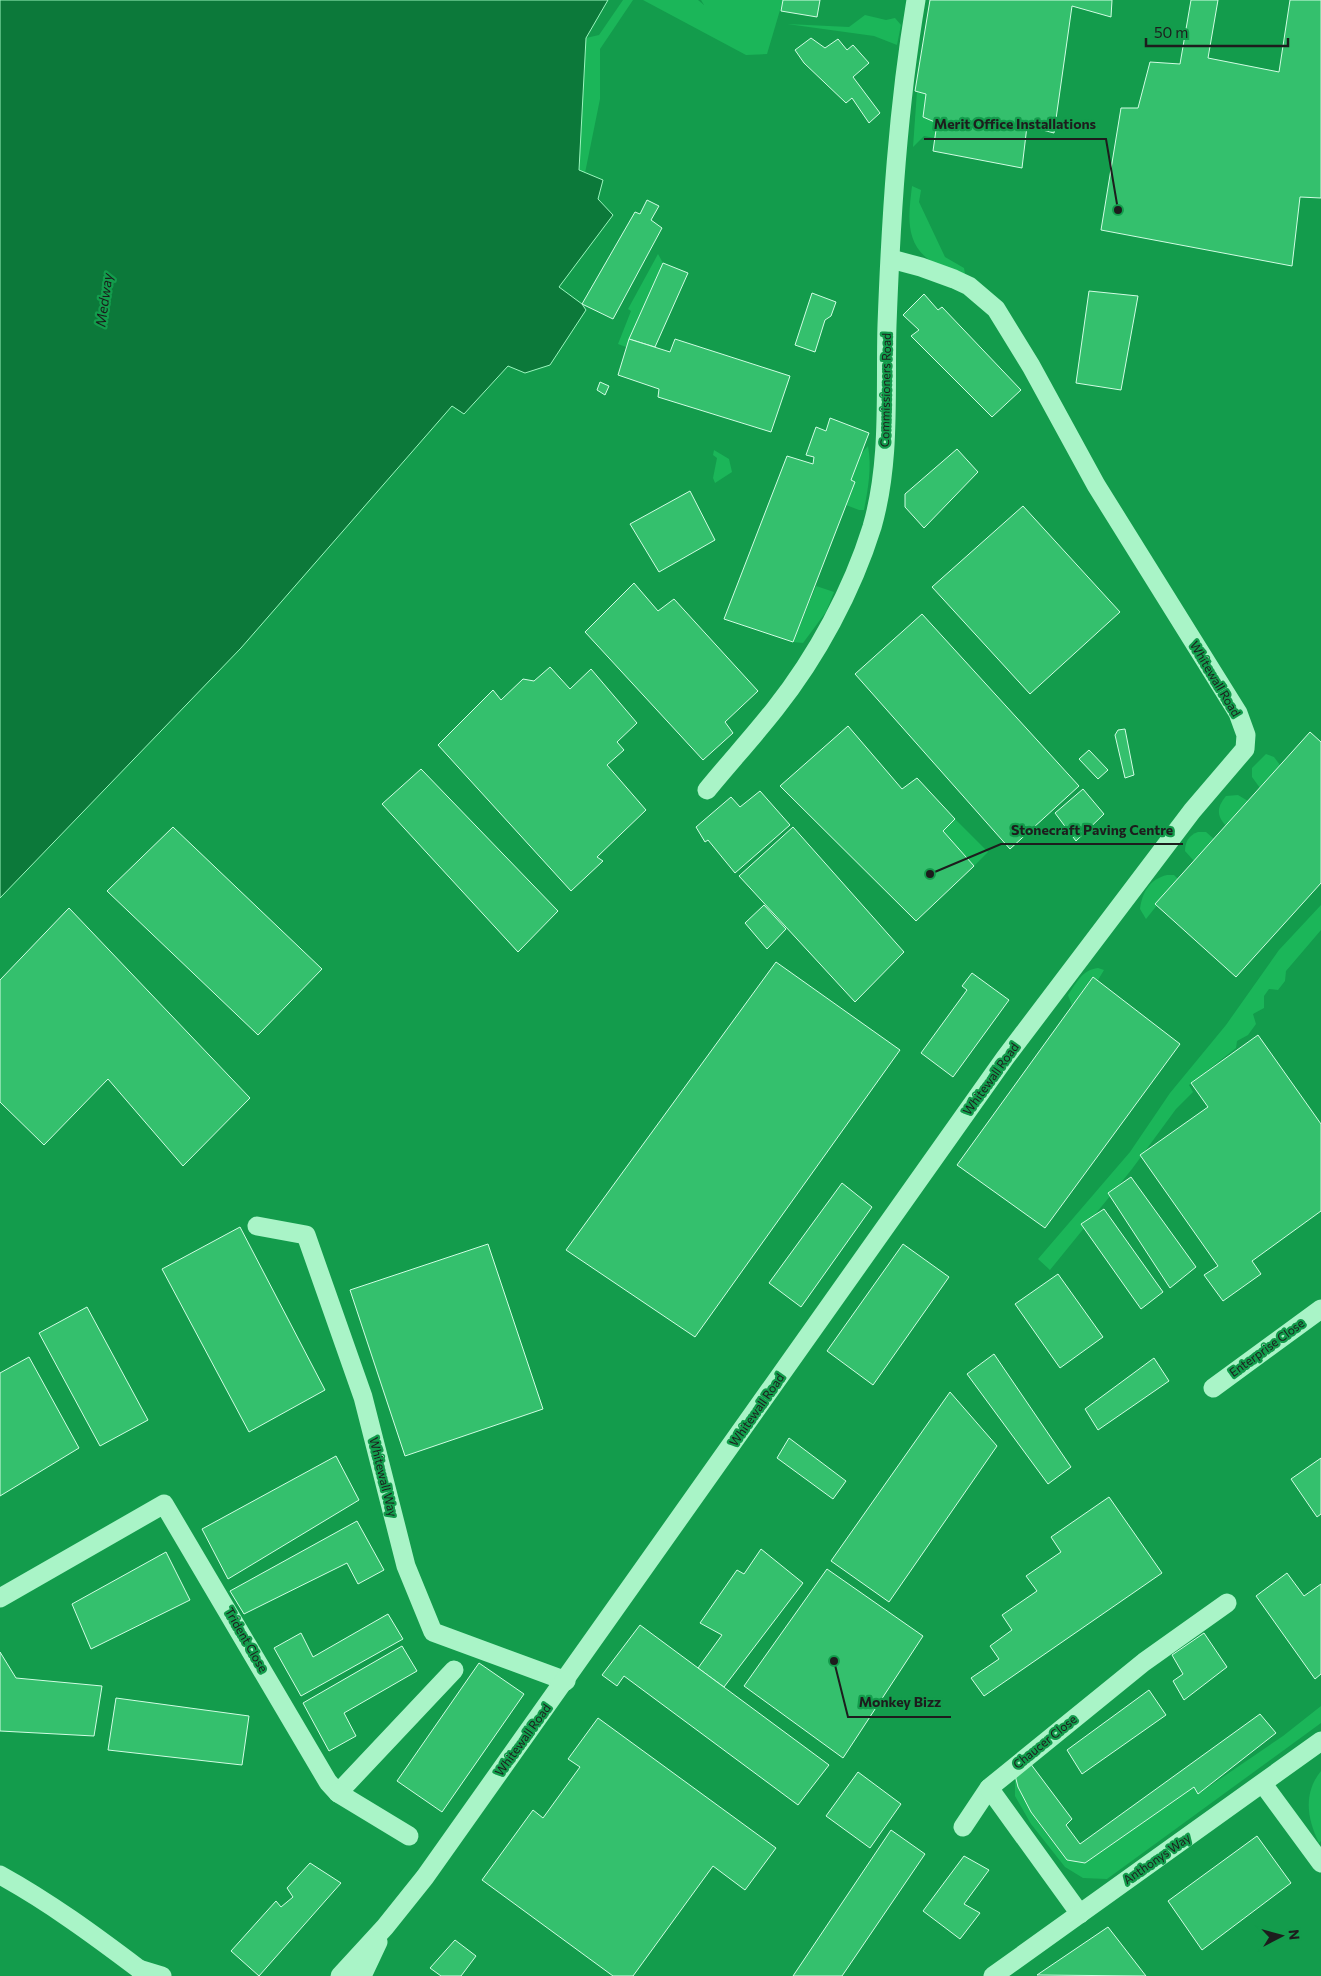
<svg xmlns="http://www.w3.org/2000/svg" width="1321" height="1976" viewBox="0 0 1321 1976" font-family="Commissioner,sans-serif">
<rect width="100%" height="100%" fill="#139c4c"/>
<g fill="#1bb659">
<polygon points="623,0 633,0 600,49 600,99 585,173 579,170 586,38 599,35"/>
<polygon points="643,0 698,0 704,5 701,0 783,0 767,54 746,55"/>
<polygon points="865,15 886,20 895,18 901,25 897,45 874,36 787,24 849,27"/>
<polygon points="917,91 926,94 923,117 937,123 935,138 924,136 913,147"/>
<path d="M 912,186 L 921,190 L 919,202 L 945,257 L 964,268 L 965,274 C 954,269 938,266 928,259 C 904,241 909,212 912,186 Z"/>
<polygon points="658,254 663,263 626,347 618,344 631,311 628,309"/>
<path d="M 868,446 C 872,467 868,489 864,510 L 859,510 L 846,505 L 855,482 L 851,480 L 860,455 Z"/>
<polygon points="714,450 729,459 732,472 715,483 713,478 717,458 713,455"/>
<polygon points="816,586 834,592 826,612 803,643 793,642"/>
<polygon points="1266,754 1274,757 1280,765 1260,788 1252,777 1252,768"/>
<path d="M 1238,795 L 1248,801 L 1226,826 C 1216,815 1217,807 1226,796 Z"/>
<polygon points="955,819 988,852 974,866 943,831"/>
<path d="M 1198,832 L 1206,832 L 1214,839 L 1194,861 L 1185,851 C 1185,842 1189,835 1198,832 Z"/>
<path d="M 1167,875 L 1174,875 L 1178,879 L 1146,919 L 1140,909 C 1142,892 1150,879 1167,875 Z"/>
<polygon points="1321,905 1321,930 1286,971 1285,981 1278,990 1269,989 1264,996 1264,1008 1253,1014 1256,1024 1248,1035 1237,1041 1236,1048 1189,1085 1193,1092 1176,1109 1132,1169 1050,1270 1038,1259 1130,1152 1170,1093 1226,1025 1279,950"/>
<path d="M 1098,968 L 1104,970 L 1098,980 L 1092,977 L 1072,1006 L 1068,995 C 1077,982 1082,970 1098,968 Z"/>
<path d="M 1321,1706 L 1321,1723 L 1107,1879 L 1083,1878 L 1065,1867 L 1031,1824 L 1015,1796 L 1015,1775 C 1023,1808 1047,1834 1067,1860 L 1085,1863 L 1194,1787 L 1198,1794 L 1283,1736 Z"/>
<path d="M 1321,1771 L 1321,1841 L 1319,1843 C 1307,1819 1303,1793 1321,1771 Z"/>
</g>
<polygon fill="#0c793a" stroke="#9bf6be" points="0,0 608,0 586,38 579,170 603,180 598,199 613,215 559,287 582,304 586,310 550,365 525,373 508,366 464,414 452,406 241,648 0,898"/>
<g fill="#34c06d" stroke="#d1fde3">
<polygon points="783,0 820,0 817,17 781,11"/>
<polygon points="930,0 1112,0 1111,17 1072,6 1054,133 1027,126 1022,168 933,151 937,123 923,117 926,94 915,91"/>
<polygon points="1191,0 1218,0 1208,58 1279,72 1290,0 1321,0 1321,198 1300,197 1292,266 1101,230 1121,108 1138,108 1150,62 1180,64"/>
<polygon points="811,38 825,48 838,39 847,50 853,45 869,63 853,77 880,113 869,123 852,98 846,103 804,63 795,50"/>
<polygon points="647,200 659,206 651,220 662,228 613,319 582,304 635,212 640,214"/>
<polygon points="663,263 688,273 655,347 629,339"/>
<polygon points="1089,291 1138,296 1121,390 1076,383"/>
<polygon points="812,293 836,302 831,316 825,320 815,352 795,345"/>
<polygon points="924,294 938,310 942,307 1021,390 992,417 911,336 919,330 903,315"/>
<polygon points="629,339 670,352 675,339 790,376 771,432 658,397 659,389 618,375"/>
<polygon points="600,382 609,386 605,395 597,390"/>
<polygon points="830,418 869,433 851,480 855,482 793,642 724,619 787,456 813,464 814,457 806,455 816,427 826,431"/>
<polygon points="957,449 978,472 924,528 905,507 905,494"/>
<polygon points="690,491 715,540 659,572 630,524"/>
<polygon points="1023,506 1120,612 1030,694 932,587"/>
<polygon points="634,583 658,611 674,599 758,691 725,722 733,733 703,760 585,632"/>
<polygon points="922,614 1079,786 1010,849 855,674"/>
<polygon points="550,667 570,689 591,669 637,723 617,742 624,750 607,765 646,810 597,857 603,861 571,891 438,745 493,690 501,700 523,679 534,681"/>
<polygon points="848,726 902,789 917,778 955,819 943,831 974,866 916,921 780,786"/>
<polygon points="1125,729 1134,775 1125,778 1115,735 1118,730"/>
<polygon points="1310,732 1321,742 1321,883 1236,977 1155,904"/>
<polygon points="1089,750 1108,770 1098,779 1079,759"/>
<polygon points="421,769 558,911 518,952 382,804"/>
<polygon points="1083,789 1104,814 1076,841 1055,813"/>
<polygon points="760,791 790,825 735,873 708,840 705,842 696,827 731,797 740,807"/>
<polygon points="173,827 322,969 258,1035 107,891"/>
<polygon points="793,827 904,952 855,1002 739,876"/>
<polygon points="764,905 786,929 767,949 745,923"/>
<polygon points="69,908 250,1098 183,1166 108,1079 44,1145 0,1102 0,980"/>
<polygon points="776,962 900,1050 695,1337 566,1250"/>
<polygon points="972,973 1009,1000 953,1077 921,1053 967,990 962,986"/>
<polygon points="1093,977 1180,1044 1045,1228 957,1165"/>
<polygon points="1258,1035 1321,1124 1321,1211 1252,1261 1261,1274 1223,1301 1204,1275 1218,1266 1140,1155 1208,1107 1191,1083"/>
<polygon points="1131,1177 1196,1267 1170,1288 1108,1193"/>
<polygon points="842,1183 872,1207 801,1307 769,1283"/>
<polygon points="1104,1209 1163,1292 1141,1309 1081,1224"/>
<polygon points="240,1227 325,1390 249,1432 162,1269"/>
<polygon points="488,1244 543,1409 405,1456 350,1290"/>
<polygon points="903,1244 949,1277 873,1385 827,1351"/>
<polygon points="1058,1274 1103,1337 1060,1368 1015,1304"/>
<polygon points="87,1307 148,1420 100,1446 39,1333"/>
<polygon points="994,1354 1071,1467 1048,1484 967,1374"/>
<polygon points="29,1357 79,1448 0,1496 0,1373"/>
<polygon points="1154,1358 1169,1381 1098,1430 1085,1409"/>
<polygon points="950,1392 997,1446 889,1602 831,1561"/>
<polygon points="789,1438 846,1481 833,1499 777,1458"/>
<polygon points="336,1456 359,1500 228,1579 202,1529"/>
<polygon points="1321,1458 1321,1514 1317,1517 1291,1479"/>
<polygon points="1109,1497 1162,1573 984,1696 971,1678 999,1659 990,1646 1012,1630 1002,1615 1037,1591 1026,1576 1061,1552 1051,1537"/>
<polygon points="357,1521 384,1570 358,1584 347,1563 244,1614 230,1591"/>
<polygon points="761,1549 803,1583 724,1687 698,1668 722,1635 700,1623 737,1570 744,1574"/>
<polygon points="166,1552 190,1600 91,1649 72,1604"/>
<polygon points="827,1569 923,1636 843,1758 744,1686"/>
<polygon points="1287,1573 1304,1596 1321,1584 1321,1674 1315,1679 1256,1596"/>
<polygon points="388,1614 403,1639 301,1696 274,1648 301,1633 313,1657"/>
<polygon points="640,1625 829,1765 798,1805 624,1676 617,1686 602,1675"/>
<polygon points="1204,1633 1227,1667 1184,1700 1173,1681 1183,1674 1172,1655"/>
<polygon points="402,1646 417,1671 344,1713 356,1736 329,1751 303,1703"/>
<polygon points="0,1652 16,1678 102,1686 94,1736 0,1731"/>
<polygon points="479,1663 524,1694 442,1812 397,1781"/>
<polygon points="1149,1690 1166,1715 1082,1774 1067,1750"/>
<polygon points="116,1698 249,1716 242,1765 108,1750"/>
<polygon points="1260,1714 1276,1733 1198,1794 1194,1787 1085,1863 1067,1860 1031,1812 1018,1787 1015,1775 1030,1763 1072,1819 1066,1825 1080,1844"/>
<polygon points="598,1718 776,1848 745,1890 713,1866 633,1976 613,1976 482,1880 533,1810 543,1818 580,1767 568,1759"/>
<polygon points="858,1772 901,1804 870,1848 826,1816"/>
<polygon points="891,1830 925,1854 842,1976 793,1976"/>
<polygon points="1257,1836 1291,1883 1202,1950 1168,1901"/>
<polygon points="964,1856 989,1870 964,1904 980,1913 960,1939 923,1911"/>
<polygon points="310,1863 341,1883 259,1976 231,1951 276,1901 281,1907 293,1897 287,1888"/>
<polygon points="1108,1927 1146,1976 1037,1975"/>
<polygon points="455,1940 476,1956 461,1976 441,1976 430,1968"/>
</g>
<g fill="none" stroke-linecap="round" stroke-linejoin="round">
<g stroke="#a9f4c7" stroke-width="19">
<path d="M 707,790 C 729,763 753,737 775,709 C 817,656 852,591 872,527 C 891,461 885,392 887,325 C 891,216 898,107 916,0"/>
<polyline points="257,1226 306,1235 363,1397 406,1566 433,1632 566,1681"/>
<polyline points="1213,1388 1321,1309"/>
<polyline points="0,1598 164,1504 328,1782 338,1793 454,1670"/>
<polyline points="1263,1784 1321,1863"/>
<polyline points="338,1793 409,1836"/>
<polyline points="963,1827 989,1788"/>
<path d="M 0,1875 C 49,1902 94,1935 139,1969 L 144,1976"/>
<polyline points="1080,1914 989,1788 1144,1662 1227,1603"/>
<polyline points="139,1969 162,1976"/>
<polyline points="340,1976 385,1927 425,1877 1005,1058 1192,811 1245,749 1246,735 1238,713 1096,485 1031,366 996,309 969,286 954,279 921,267 891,259"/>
<polyline points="362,1976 378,1942"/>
<polyline points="993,1976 1321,1741"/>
</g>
</g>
<g text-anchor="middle" stroke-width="4.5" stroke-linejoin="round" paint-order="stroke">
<g font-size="12" fill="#1d1d1d" stroke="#139c4c">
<text transform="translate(886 390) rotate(-89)" y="4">Commissioners Road</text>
<text transform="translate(1215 679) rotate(59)" y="4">Whitewall Road</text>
<text transform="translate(991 1079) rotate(-54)" y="4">Whitewall Road</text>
<text transform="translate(1267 1348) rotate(-36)" y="4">Enterprise Close</text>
<text transform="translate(757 1410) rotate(-55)" y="4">Whitewall Road</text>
<text transform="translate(383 1477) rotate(76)" y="4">Whitewall Way</text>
<text transform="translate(246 1640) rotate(60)" y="4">Trident Close</text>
<text transform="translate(523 1740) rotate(-54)" y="4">Whitewall Road</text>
<text transform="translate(1045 1742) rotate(-39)" y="4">Chaucer Close</text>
<text transform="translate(1157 1859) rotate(-35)" y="4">Anthonys Way</text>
</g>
<g font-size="14" font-style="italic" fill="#191d1b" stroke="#139c4c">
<text transform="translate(104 300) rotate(-82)" y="5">Medway</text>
</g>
</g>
<path fill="none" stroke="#1d1d1d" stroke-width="2" d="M1118 210L1106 139H924M930 874L1001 844H1183M834 1661L848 1717H951"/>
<g fill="#1d1d1d" stroke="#139c4c" stroke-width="2">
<circle cx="1118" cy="210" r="5"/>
<circle cx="930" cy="874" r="5"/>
<circle cx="834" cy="1661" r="5"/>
</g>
<g font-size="14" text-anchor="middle" font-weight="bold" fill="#1d1d1d" stroke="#139c4c" stroke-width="4.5" stroke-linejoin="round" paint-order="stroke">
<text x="1015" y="129">Merit Office Installations</text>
<text x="1092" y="835">Stonecraft Paving Centre</text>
<text x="900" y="1707">Monkey Bizz</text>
</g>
<g transform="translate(1281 1936) rotate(84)" stroke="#139c4c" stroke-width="4" paint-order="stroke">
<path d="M0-4L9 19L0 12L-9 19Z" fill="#1d1d1d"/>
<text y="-8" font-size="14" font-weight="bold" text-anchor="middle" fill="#1d1d1d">N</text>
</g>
<path d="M1146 38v8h142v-8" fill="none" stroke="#1d1d1d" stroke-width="2.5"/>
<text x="1154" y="38" font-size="15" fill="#1d1d1d" stroke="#139c4c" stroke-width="4" paint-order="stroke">50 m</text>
</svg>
